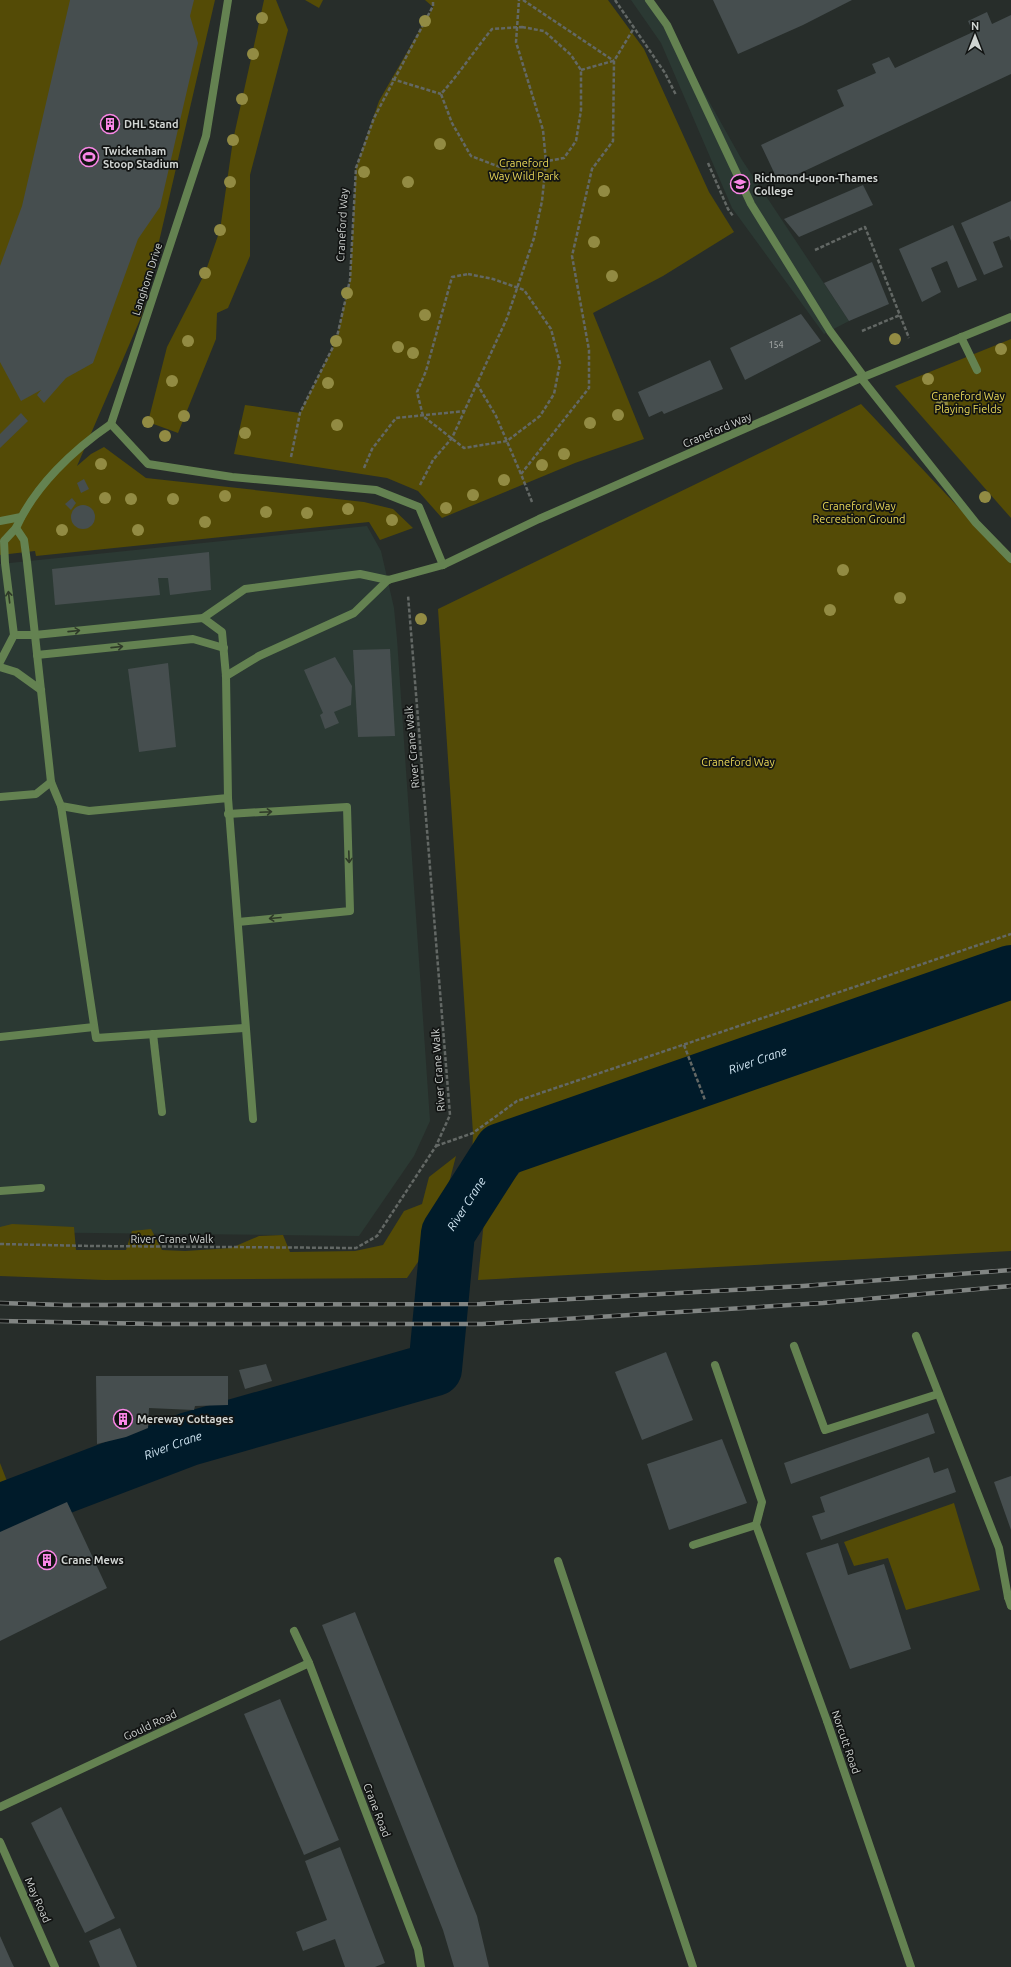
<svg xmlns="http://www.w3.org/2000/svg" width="1011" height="1967" viewBox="0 0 1011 1967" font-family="Ubuntu,sans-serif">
<rect width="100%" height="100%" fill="#272d2a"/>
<g fill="#2b3933">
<polygon points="631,0 652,0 742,160 849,321 824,334 732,208 661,43"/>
<polygon points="367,526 381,551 394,608 397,639 430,1121 414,1156 359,1236 0,1232 0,564"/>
</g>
<g fill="#544b06">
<polygon points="0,0 215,0 142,315 77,466 91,454 104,447 146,478 364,502 393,509 413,528 380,540 369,522 36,556 35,551 0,555"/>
<polygon points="264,0 276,0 288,30 250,175 250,256 228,308 217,313 216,339 178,433 148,422 167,347 205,273 220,230 233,140"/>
<polygon points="305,0 323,0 319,8"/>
<polygon points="425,0 608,0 644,49 709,192 734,232 663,276 593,313 644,439 575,463 442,518 418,491 387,478 234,454 245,405 300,413 336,341 350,280 356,168 379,101 433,7"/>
<polygon points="1011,339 1011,518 895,386"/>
<polygon points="861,404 1011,563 1011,949 511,1129 472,1159 473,1133 438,609"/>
<polygon points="1011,991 1011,1251 478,1280 485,1211 527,1164"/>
<polygon points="456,1156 435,1237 407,1278 105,1280 0,1276 0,1227 12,1224 74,1227 76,1250 126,1250 132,1231 151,1229 162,1250 185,1251 231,1248 259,1236 283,1235 290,1252 355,1251 383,1245 404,1211 422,1204 429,1177"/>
<polygon points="0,1463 7,1481 0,1485"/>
<polygon points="954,1503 980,1590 906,1610 888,1558 854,1566 844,1542"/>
</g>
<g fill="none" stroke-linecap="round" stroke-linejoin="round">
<path stroke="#001b2a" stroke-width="54" id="s1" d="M 0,1511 L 189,1439 L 435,1369 L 448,1233 L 501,1150 L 1011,972"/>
</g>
<g fill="#464e4f">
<polygon points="70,0 194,0 190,16 198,43 160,207 138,239 93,363 66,378 44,403 37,395 41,390 21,401 0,362 0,266 22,206"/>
<polygon points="713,0 852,0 803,25 738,54"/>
<polygon points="987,12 992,24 1011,15 1011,74 779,183 761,145 844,106 837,90 876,73 872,64 889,57 895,68 973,32 968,21"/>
<polygon points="863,185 873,205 799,237 784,219"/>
<polygon points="1011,201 1011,241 1009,236 993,242 1003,267 984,275 961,223"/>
<polygon points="953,225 977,280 958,288 947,261 931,268 941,292 922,302 899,249"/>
<polygon points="872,262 889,304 849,321 824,283"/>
<polygon points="801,314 821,341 745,380 730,348"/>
<polygon points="710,360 723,389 664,414 662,411 649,417 638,392"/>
<polygon points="21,413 28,421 0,448 0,434"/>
<polygon points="84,479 89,489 81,493 77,483"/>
<polygon points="72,498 76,503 71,510 65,504"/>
<circle cx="83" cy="517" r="12"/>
<polygon points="209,552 211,590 170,595 168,578 158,578 160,595 55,605 52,569"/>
<polygon points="390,649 395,736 358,737 353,650"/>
<polygon points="335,657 352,686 351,705 334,712 339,723 325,729 320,715 323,713 304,670"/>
<polygon points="168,663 176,747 139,752 128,669"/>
<polygon points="666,1352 693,1420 642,1440 615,1372"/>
<polygon points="266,1364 272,1381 245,1389 239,1370"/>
<polygon points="96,1376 228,1376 228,1405 195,1406 194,1410 149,1408 148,1428 126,1437 97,1444"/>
<polygon points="928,1413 935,1433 791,1484 784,1463"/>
<polygon points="722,1439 747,1503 669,1530 647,1464"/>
<polygon points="929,1457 934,1473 948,1468 956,1492 821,1540 812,1516 825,1512 820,1497"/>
<polygon points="1011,1476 1011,1530 994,1482"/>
<polygon points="67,1502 107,1588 0,1641 0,1532"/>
<polygon points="838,1543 848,1575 884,1564 911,1649 850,1669 806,1553"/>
<polygon points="355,1612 477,1916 489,1967 454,1967 443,1930 322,1625"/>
<polygon points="280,1699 339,1840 304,1855 244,1714"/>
<polygon points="61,1807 115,1918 85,1933 31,1823"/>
<polygon points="340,1847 385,1963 375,1967 345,1967 335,1939 303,1951 296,1932 327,1920 305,1861"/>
<polygon points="120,1928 137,1967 100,1967 89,1941"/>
<polygon points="0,1936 12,1963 14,1967 0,1967"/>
</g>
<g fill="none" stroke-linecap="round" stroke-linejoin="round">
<g stroke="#636865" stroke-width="2.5" stroke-dasharray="4 2" stroke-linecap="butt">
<polyline points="523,0 614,61"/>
<polyline points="615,0 665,73 676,95"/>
<path d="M 522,27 L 544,31 L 571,55 L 581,70 L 581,110 L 576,141 L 564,158 L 505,169 L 471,156 L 452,123 L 441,94 C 459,74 474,51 492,29 Z"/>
<polyline points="581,70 613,61"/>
<polyline points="392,79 441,94"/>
<polyline points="708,163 728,209 733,216"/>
<polyline points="815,250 865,227 909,338"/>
<polygon points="468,274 493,279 524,290 551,329 560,363 554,394 540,416 507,441 464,448 423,416 417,392 426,371 452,277"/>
<polyline points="862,331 900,315"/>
<polyline points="477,384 496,416 521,474"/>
<polyline points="291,457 300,413 336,341 350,280 356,168 374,118 433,6 433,0"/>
<polyline points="364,468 372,449 396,418 465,411"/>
<polyline points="420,485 433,460 452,438 507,318 534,238 542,201 546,162 543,130 516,42 519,0"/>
<polyline points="532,502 521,474 589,388 589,350 572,256 592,169 613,141 614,61 634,28"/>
<polyline points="684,1045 705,1100"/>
<polyline points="436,1146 473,1133 517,1101 1011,934"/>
<polyline points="0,1244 92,1246 356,1248 377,1236 436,1146 450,1115 408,595"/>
</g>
<g stroke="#648251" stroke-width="8">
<polyline points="649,0 667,25 751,204 830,331 864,377"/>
<polyline points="961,337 977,370"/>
<polyline points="861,378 976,523 1011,559"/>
<polyline points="111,424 148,464 232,477 376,490 419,507 443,565"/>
<polyline points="203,618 245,589 360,574 388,580"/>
<polyline points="14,635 35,635 203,618 222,632 226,676 228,798"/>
<polyline points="37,655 193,639 224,648"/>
<polyline points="0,662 14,635 5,563 4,541 16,528 24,540 27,562 51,782 61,806 89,811 228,798 253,1119"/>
<polyline points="0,667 16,672 41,690"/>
<polyline points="226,676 259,656 354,613 388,580"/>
<polyline points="0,797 36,794 51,782"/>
<polyline points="61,806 96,1038 244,1028"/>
<polyline points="228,814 347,807 350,911 238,922"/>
<polyline points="153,1034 162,1112"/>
<polyline points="0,1037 94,1027"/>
<polyline points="0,1191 41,1188"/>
<polyline points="916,1336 999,1548 1008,1597"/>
<polyline points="794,1346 825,1430 938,1394"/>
<polyline points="715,1365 762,1502 756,1525 827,1721"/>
<polyline points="693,1545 756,1525"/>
<polyline points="558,1561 693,1967"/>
<polyline points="294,1631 309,1663"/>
</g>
<g stroke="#648251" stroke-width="8">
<polyline points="0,521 21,517"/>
<path d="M 16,528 C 35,486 73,450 111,424 L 206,136 L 228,0"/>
<polyline points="388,580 443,565 539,519 861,378 1011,317"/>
<polyline points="1008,1597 1011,1606"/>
<polyline points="827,1721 911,1967"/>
<polyline points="0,1807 309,1663 418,1949 421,1967"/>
<polyline points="0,1842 55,1967"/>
</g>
<defs>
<g id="rail">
<polyline points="0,1303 65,1305 480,1304 803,1286 1011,1270"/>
<polyline points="0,1321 158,1324 482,1324 823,1303 1011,1286"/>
</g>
</defs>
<use href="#rail" stroke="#818583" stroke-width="4.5"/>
<use href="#rail" stroke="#121413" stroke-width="3" stroke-dasharray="9" stroke-linecap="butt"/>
</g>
<g fill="#928b43">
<circle cx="262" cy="18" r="6"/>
<circle cx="425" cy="21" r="6"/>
<circle cx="253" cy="54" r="6"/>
<circle cx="242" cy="99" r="6"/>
<circle cx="233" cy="140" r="6"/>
<circle cx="440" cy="144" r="6"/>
<circle cx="364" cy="172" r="6"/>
<circle cx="230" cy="182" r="6"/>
<circle cx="408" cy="182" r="6"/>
<circle cx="604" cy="191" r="6"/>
<circle cx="220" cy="230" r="6"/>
<circle cx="594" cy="242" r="6"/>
<circle cx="205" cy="273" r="6"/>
<circle cx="612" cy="276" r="6"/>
<circle cx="347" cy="293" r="6"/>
<circle cx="425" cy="315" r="6"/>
<circle cx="895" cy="339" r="6"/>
<circle cx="188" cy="341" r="6"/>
<circle cx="336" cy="341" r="6"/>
<circle cx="398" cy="347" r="6"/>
<circle cx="1001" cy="349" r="6"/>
<circle cx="413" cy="353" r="6"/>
<circle cx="928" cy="379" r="6"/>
<circle cx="172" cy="381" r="6"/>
<circle cx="328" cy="383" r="6"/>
<circle cx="942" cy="404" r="6"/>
<circle cx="618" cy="415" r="6"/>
<circle cx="184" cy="416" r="6"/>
<circle cx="148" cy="422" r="6"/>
<circle cx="590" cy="423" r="6"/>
<circle cx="337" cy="425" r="6"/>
<circle cx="245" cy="433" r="6"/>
<circle cx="165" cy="436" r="6"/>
<circle cx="564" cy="454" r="6"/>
<circle cx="101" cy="464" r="6"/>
<circle cx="542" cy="465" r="6"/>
<circle cx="504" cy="480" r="6"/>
<circle cx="473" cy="495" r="6"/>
<circle cx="225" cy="496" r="6"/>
<circle cx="985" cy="497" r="6"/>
<circle cx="105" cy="498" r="6"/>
<circle cx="131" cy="499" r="6"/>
<circle cx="173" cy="499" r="6"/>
<circle cx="446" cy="508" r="6"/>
<circle cx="348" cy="509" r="6"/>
<circle cx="266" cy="512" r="6"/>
<circle cx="307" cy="513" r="6"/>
<circle cx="392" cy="520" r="6"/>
<circle cx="205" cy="522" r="6"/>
<circle cx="62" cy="530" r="6"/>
<circle cx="138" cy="530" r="6"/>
<circle cx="843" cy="570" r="6"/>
<circle cx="900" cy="598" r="6"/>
<circle cx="830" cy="610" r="6"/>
<circle cx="421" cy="619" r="6"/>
</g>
<defs><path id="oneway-shaft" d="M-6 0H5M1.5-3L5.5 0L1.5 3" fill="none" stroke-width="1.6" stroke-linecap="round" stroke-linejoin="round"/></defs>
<g stroke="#2f3a29">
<use href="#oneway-shaft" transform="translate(9 597) rotate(-97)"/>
<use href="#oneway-shaft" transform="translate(74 631) rotate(-6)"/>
<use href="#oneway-shaft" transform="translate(117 647) rotate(-6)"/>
<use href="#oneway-shaft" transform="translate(266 812) rotate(-3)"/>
<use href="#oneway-shaft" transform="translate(349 857) rotate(88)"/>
<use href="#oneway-shaft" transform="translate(275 918) rotate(175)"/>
</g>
<defs>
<symbol id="building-ring" viewBox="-11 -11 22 22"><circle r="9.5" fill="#121413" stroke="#fa87e7" stroke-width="1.5"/><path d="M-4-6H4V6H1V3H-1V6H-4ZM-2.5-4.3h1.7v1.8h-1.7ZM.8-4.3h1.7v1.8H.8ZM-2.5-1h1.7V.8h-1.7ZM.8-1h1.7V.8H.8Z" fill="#fa87e7"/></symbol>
<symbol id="stadium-ring" viewBox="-11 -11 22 22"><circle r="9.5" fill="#121413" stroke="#fa87e7" stroke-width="1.5"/><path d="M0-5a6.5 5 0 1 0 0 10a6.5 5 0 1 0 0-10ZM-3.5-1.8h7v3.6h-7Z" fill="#fa87e7"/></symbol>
<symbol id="university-ring" viewBox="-11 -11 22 22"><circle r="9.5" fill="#121413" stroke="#fa87e7" stroke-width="1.5"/><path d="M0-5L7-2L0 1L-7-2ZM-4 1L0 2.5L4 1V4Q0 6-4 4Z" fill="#fa87e7"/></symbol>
</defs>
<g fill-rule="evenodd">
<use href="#building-ring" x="99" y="113" width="22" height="22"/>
<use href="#stadium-ring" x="78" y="146" width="22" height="22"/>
<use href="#university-ring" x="729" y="173" width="22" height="22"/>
<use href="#building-ring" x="112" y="1408" width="22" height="22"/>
<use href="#building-ring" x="36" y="1549" width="22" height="22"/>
</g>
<g text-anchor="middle" stroke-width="3.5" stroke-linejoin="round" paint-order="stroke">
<g font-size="9" fill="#aeb2b1">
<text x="776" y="348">154</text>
</g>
<g font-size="11" font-weight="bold" fill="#d0d4d2" stroke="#121413" text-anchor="start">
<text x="124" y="128">DHL Stand</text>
<text x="103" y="155">Twickenham<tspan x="103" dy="13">Stoop Stadium</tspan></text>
<text x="754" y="182">Richmond-upon-Thames<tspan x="754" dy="13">College</tspan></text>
<text x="137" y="1423">Mereway Cottages</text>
<text x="61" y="1564">Crane Mews</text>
</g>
<g font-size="11" fill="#ead858" stroke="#121413">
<text x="524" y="167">Craneford<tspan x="524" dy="13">Way Wild Park</tspan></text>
<text x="968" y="400">Craneford Way<tspan x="968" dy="13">Playing Fields</tspan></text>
<text x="859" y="510">Craneford Way<tspan x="859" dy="13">Recreation Ground</tspan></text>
<text x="738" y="766">Craneford Way</text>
</g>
<g font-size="11" fill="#d0d4d2" stroke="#121413">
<text transform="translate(342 225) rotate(-87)" y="4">Craneford Way</text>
<text transform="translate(147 279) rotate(-72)" y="4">Langhorn Drive</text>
<text transform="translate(717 430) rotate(-23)" y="4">Craneford Way</text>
<text transform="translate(412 747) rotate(-95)" y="4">River Crane Walk</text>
<text transform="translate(438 1070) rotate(-94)" y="4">River Crane Walk</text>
<text x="172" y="1243">River Crane Walk</text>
<text transform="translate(150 1725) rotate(-25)" y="4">Gould Road</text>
<text transform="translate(846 1742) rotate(71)" y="4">Norcutt Road</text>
<text transform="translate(377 1810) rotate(69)" y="4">Crane Road</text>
<text transform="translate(38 1900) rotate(66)" y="4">May Road</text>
</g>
<g font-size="12" font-style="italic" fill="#d0e6f3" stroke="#121413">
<text dy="4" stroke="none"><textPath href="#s1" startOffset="965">River Crane</textPath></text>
<text dy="4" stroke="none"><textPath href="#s1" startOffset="629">River Crane</textPath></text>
<text dy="4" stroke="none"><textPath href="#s1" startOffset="185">River Crane</textPath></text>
</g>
</g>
<g transform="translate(975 36)" stroke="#121413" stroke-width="3" paint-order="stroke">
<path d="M0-3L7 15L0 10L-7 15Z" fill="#d0d4d2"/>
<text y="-6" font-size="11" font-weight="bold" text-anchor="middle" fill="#d0d4d2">N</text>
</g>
</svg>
